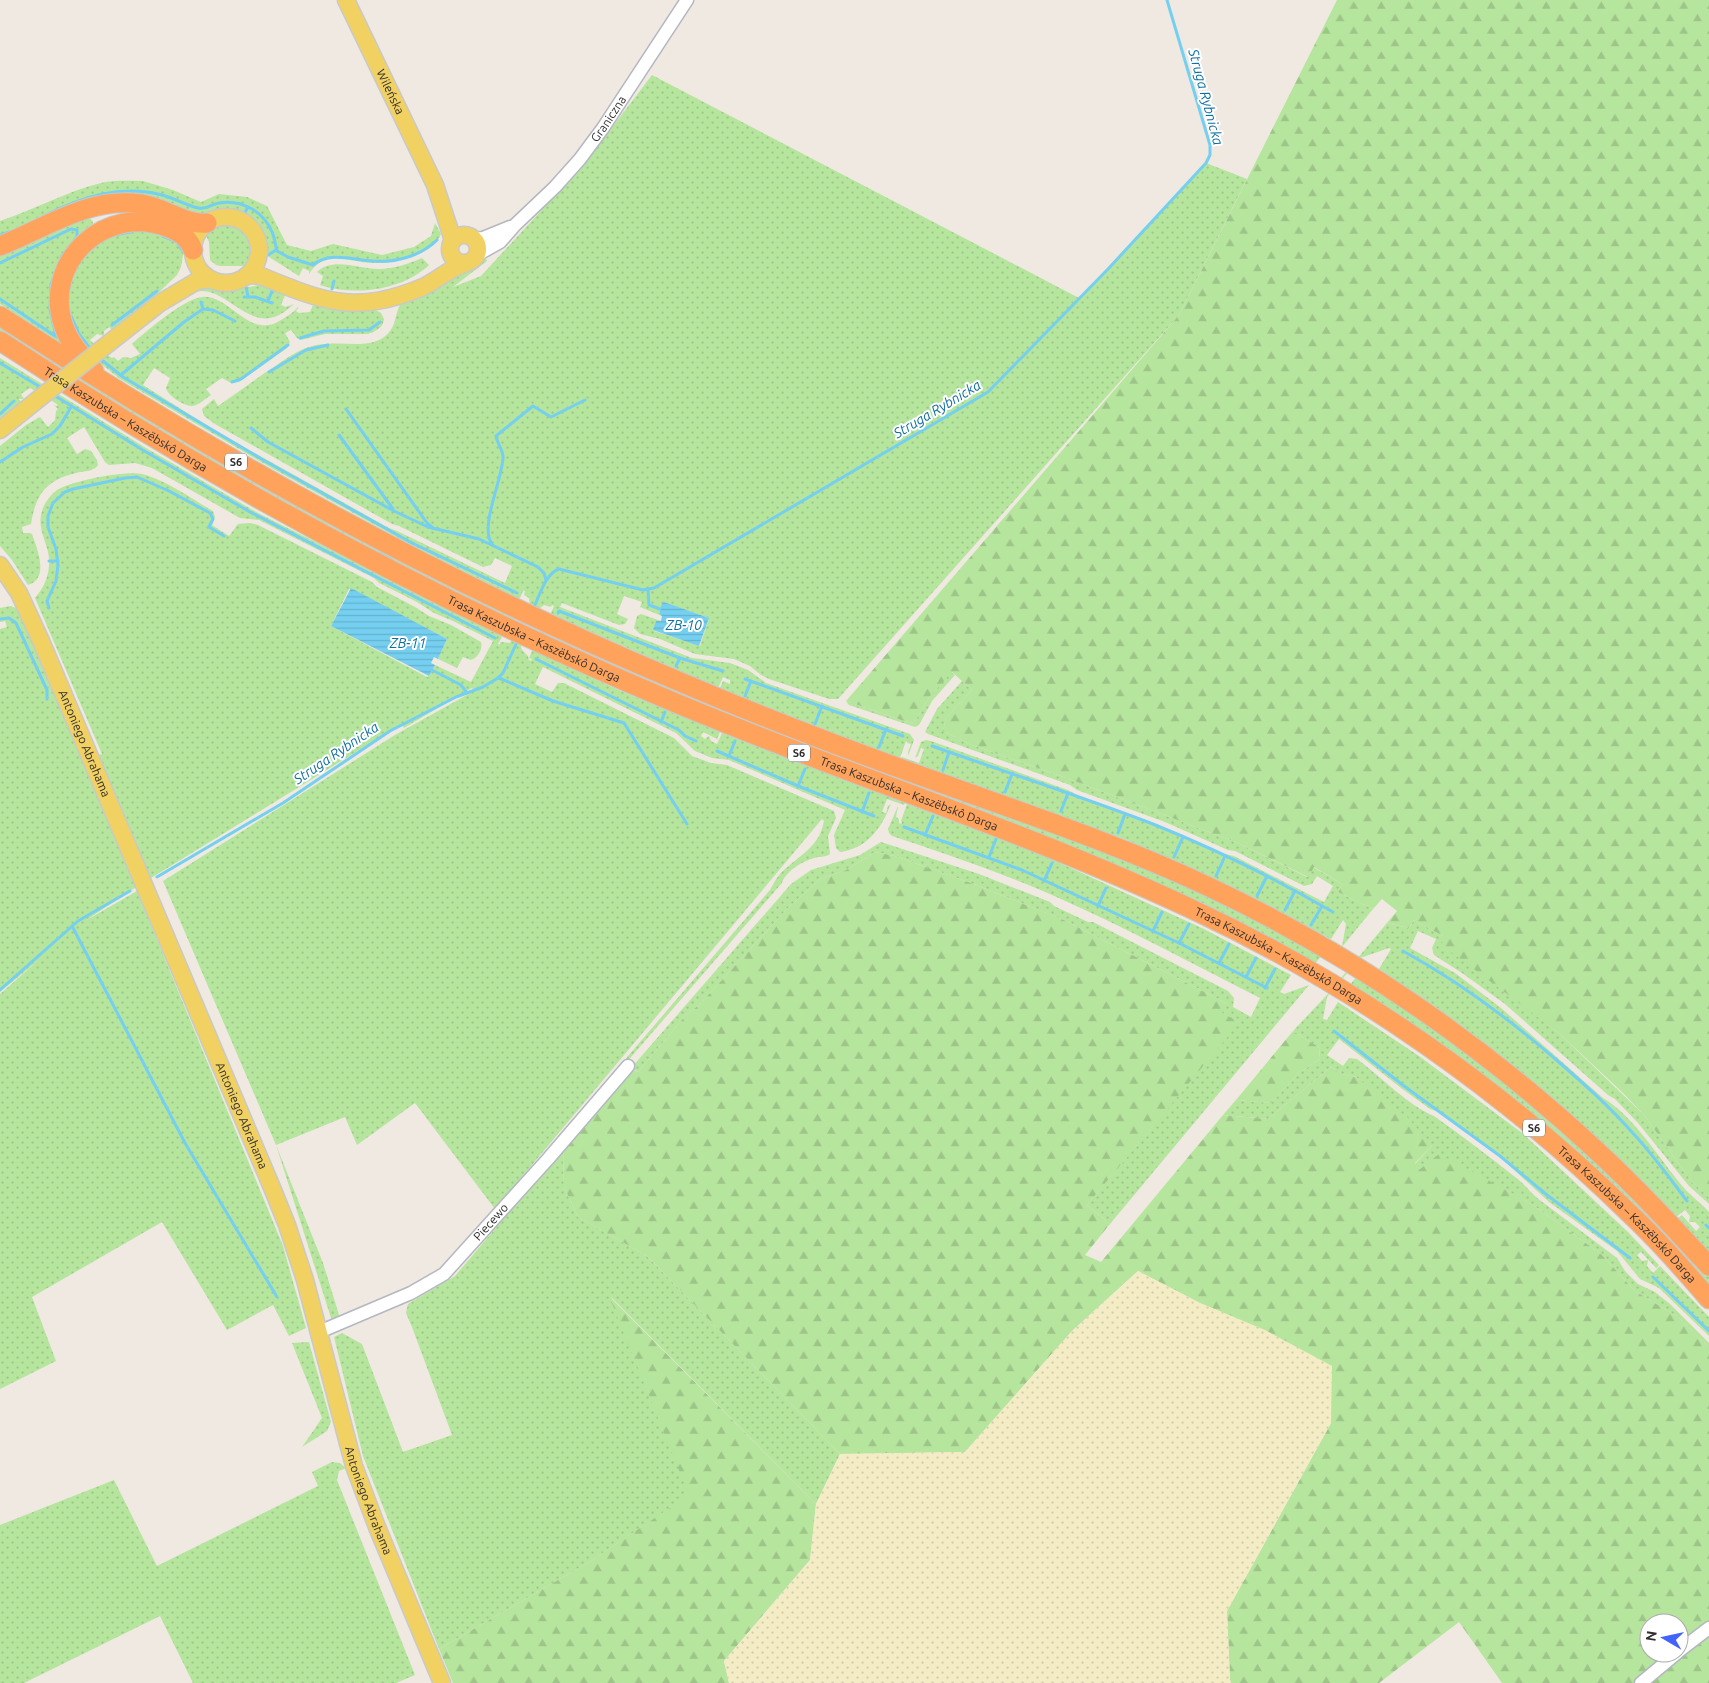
<svg xmlns="http://www.w3.org/2000/svg" width="1709" height="1683" viewBox="0 0 1709 1683" font-family="Ubuntu,sans-serif">
<defs>
<pattern id="green-dots" width="8" height="8" patternUnits="userSpaceOnUse" patternTransform="scale(1.25)"><rect width="8" height="8" fill="#b6e59e"/><path d="M2 2h.1M6 6h.1" fill="none" stroke="#9dc588" stroke-width="1.8" stroke-linecap="round"/></pattern>
<pattern id="forest-firs" width="22" height="20" patternUnits="userSpaceOnUse" patternTransform="scale(1.25)"><rect width="22" height="20" fill="#b6e59e"/><path d="M5 1l3.5 6h-7zM16 11l3.5 6h-7z" fill="#9dc588"/></pattern>
<pattern id="sand-dots" width="8" height="8" patternUnits="userSpaceOnUse" patternTransform="scale(1.25)"><rect width="8" height="8" fill="#f3ecc5"/><path d="M2 2h.1M6 6h.1" fill="none" stroke="#d1cbaa" stroke-width="1.8" stroke-linecap="round"/></pattern>
<pattern id="water-rules" width="6" height="5" patternUnits="userSpaceOnUse" patternTransform="scale(1.25)"><rect width="6" height="5" fill="#75cff0"/><path d="M0 2.5h6" fill="none" stroke="#66b2ce"/></pattern>
</defs>
<rect width="100%" height="100%" fill="#efe9e1"/>
<g fill="url(#green-dots)">
<path d="M 652,75 L 1079,298 L 1206,163 L 1247,179 L 1179,315 L 838,699 L 829,699 L 769,679 L 761,675 L 750,666 L 734,659 L 695,654 L 660,639 L 640,634 L 634,628 L 637,616 L 641,614 L 661,621 L 656,621 L 654,631 L 700,646 L 709,618 L 663,602 L 659,613 L 662,616 L 640,607 L 642,602 L 624,596 L 617,614 L 628,619 L 625,624 L 619,625 L 562,603 L 560,607 L 692,658 L 730,663 L 748,670 L 766,683 L 910,734 L 914,740 L 908,756 L 908,752 L 911,744 L 907,743 L 907,742 L 906,741 L 900,758 L 798,720 L 720,688 L 723,681 L 730,684 L 730,680 L 723,677 L 718,688 L 553,615 L 551,613 L 554,606 L 552,605 L 551,607 L 544,605 L 539,609 L 521,646 L 522,650 L 528,656 L 529,660 L 531,661 L 532,659 L 529,658 L 532,651 L 536,652 L 621,691 L 720,732 L 717,739 L 703,732 L 701,736 L 705,739 L 709,736 L 711,741 L 717,744 L 722,733 L 905,803 L 904,805 L 887,799 L 882,812 L 886,813 L 888,806 L 891,804 L 890,806 C 881,829 866,849 840,852 L 836,848 L 834,835 L 845,810 L 729,760 L 712,758 L 695,751 L 676,733 L 543,667 L 535,684 L 552,692 L 558,683 L 564,683 L 674,738 L 692,756 L 711,763 L 727,765 L 834,811 L 836,818 L 828,836 L 830,854 C 824,858 820,856 814,858 C 803,861 786,871 782,883 L 625,1064 L 623,1062 L 770,890 C 773,885 776,878 780,874 C 798,855 819,849 824,821 L 822,819 L 495,1209 L 415,1103 L 357,1145 L 345,1117 L 276,1145 L 323,1263 L 340,1318 L 332,1321 L 276,1145 L 163,881 L 395,735 L 474,691 L 472,688 L 404,728 L 402,725 L 390,731 L 130,891 L 85,921 L 137,891 L 283,1246 L 306,1328 L 289,1336 L 273,1305 L 227,1330 L 162,1222 L 32,1297 L 56,1361 L 0,1389 L 0,994 L 40,959 L 0,992 L 0,629 L 7,627 L 5,621 L 0,622 L 0,608 L 11,606 L 18,609 L 84,759 L 102,754 L 35,598 C 48,583 53,564 46,545 C 43,535 39,526 41,515 C 43,505 49,496 57,490 C 70,481 127,470 142,474 C 166,480 192,499 213,511 L 215,517 L 212,525 L 229,536 L 238,524 L 250,523 L 258,525 L 372,582 L 377,587 L 415,607 L 429,616 L 451,625 L 481,642 C 483,649 478,658 471,660 L 463,657 L 457,668 L 434,657 L 438,659 L 447,639 L 349,589 L 331,626 L 427,677 L 429,676 L 435,665 L 431,663 L 471,682 L 493,641 L 453,621 L 434,613 L 417,602 L 379,583 L 374,578 L 259,520 L 240,518 L 152,468 L 135,463 L 109,465 L 105,462 L 84,427 L 67,438 L 77,454 L 85,449 L 91,451 L 97,460 L 98,465 C 94,471 87,471 80,472 C 48,479 36,492 31,524 L 22,527 L 23,533 L 30,533 L 32,534 C 37,549 50,578 28,585 L 12,560 L 0,546 L 0,446 L 26,425 L 40,417 L 48,427 L 55,420 L 56,411 L 58,409 L 54,405 L 56,406 L 58,405 L 37,390 L 35,391 L 30,388 L 21,394 L 24,399 L 19,399 L 21,402 L 0,420 L 0,358 L 146,448 L 258,513 L 498,634 L 502,637 L 498,644 L 499,645 L 501,642 L 510,643 L 530,605 L 529,598 L 524,595 L 525,591 L 523,591 L 520,598 L 515,597 L 411,545 L 268,466 L 120,379 L 96,360 L 86,350 L 69,319 L 68,287 L 77,263 L 99,241 L 125,232 L 147,230 L 176,240 L 184,250 L 181,267 L 177,275 L 153,298 L 114,329 L 112,330 L 109,327 L 104,331 L 104,336 L 97,334 L 90,340 L 94,344 L 93,346 L 112,358 L 114,357 L 118,361 L 123,357 L 131,358 L 140,354 L 132,344 C 145,332 184,299 202,297 C 230,294 249,341 281,320 C 288,316 294,312 299,306 L 296,311 L 299,313 L 310,312 L 313,305 L 344,311 L 376,310 L 381,313 L 384,319 C 383,328 376,331 368,334 L 325,334 L 301,340 L 297,338 L 291,330 L 285,333 L 290,342 L 287,348 L 239,382 L 231,383 L 222,378 L 206,389 L 211,395 C 205,399 199,405 192,406 C 184,406 167,395 166,388 L 170,378 L 154,368 L 143,385 L 219,433 L 389,528 L 397,531 L 505,583 L 512,566 L 495,558 L 491,565 L 483,567 L 399,526 L 392,524 L 215,424 L 204,416 L 202,409 L 214,399 L 218,406 C 235,394 252,382 269,370 C 282,362 295,351 309,347 C 334,338 366,351 384,337 C 397,328 394,315 401,303 C 430,290 461,278 486,258 L 487,261 L 453,287 L 481,276 L 585,163 Z"/>
<path d="M 143,181 L 173,190 L 201,202 L 219,194 L 247,197 L 267,206 L 287,245 L 311,251 L 333,244 L 382,255 L 414,247 L 431,236 L 435,223 L 441,234 C 434,255 392,264 373,263 C 359,263 344,257 330,259 C 321,260 314,266 309,274 L 309,271 L 303,268 L 299,276 L 269,257 L 265,238 L 260,228 L 252,219 L 242,213 L 223,210 L 199,216 L 159,200 L 0,238 L 0,221 C 34,210 67,191 101,183 C 114,180 129,181 143,181 Z"/>
<polygon points="89,217 93,222 92,227 71,248 67,348 0,304 0,253"/>
<path d="M 227,222 C 249,226 260,247 248,266 L 220,266 L 216,265 L 210,260 L 209,242 L 205,233 L 214,225 Z"/>
<path d="M 422,258 L 429,265 C 403,290 356,296 323,286 L 320,285 L 323,276 L 317,272 C 333,256 361,270 381,269 C 395,268 409,264 422,258 Z"/>
<path d="M 260,285 L 265,285 L 286,293 L 281,305 L 286,307 L 294,304 C 265,331 250,315 223,298 C 216,294 210,291 201,291 C 183,293 146,324 130,336 L 171,303 L 193,289 L 207,286 L 227,291 Z"/>
<polygon points="0,325 515,616 512,622 442,587 206,461 0,333"/>
<polygon points="540,628 1062,834 1207,894 1322,955 1314,965 537,633"/>
<polygon points="951,672 955,675 932,701 919,725 915,727 849,705 846,701 913,724 931,695"/>
<polygon points="962,681 972,690 946,718 943,731 969,744 1069,779 1238,843 1307,877 1313,867 1342,884 1338,892 1373,909 1342,947 1346,924 1343,920 1331,939 1227,885 1127,840 901,759 902,757 919,763 924,749 921,748 918,756 915,758 921,742 926,740 931,741 1068,790 1077,795 1161,826 1225,854 1234,856 1324,902 1333,886 1317,876 1312,884 1304,886 1235,851 1228,850 1165,822 1077,790 1070,785 928,734 925,732 937,709"/>
<path d="M 907,804 L 1027,848 L 1204,929 L 1291,975 L 1280,992 L 1284,994 L 1309,985 L 1110,1224 L 1087,1205 L 1239,1022 L 1221,1013 L 1226,1003 L 1064,920 L 971,883 L 895,856 L 875,852 L 846,870 L 820,879 L 787,909 L 699,1005 L 686,1015 L 638,1072 L 633,1069 L 632,1067 L 791,884 L 811,870 L 860,855 L 881,842 L 979,874 L 1050,902 L 1054,906 L 1088,922 L 1093,922 L 1228,991 L 1234,998 L 1233,1007 L 1251,1017 L 1260,998 C 1191,963 1123,926 1052,895 C 1000,872 946,854 892,836 L 889,833 L 888,829 L 898,806 L 896,817 L 899,819 L 899,823 L 901,824 L 902,822 L 901,821 Z"/>
<path d="M 1414,920 L 1443,936 L 1510,995 L 1559,1033 L 1644,1115 L 1692,1182 L 1709,1197 L 1709,1204 L 1689,1186 L 1638,1123 L 1615,1099 L 1608,1095 L 1505,1004 L 1462,973 L 1434,955 L 1432,948 L 1436,939 L 1418,931 L 1410,948 L 1455,973 L 1501,1008 L 1603,1098 C 1633,1115 1661,1161 1684,1188 C 1691,1196 1701,1203 1709,1212 L 1709,1252 L 1678,1218 L 1682,1215 L 1696,1231 L 1700,1227 L 1695,1222 L 1689,1222 L 1690,1216 L 1685,1210 L 1676,1217 L 1601,1142 L 1529,1079 L 1476,1037 L 1379,969 L 1391,949 L 1389,948 L 1360,958 L 1327,997 L 1323,1019 L 1327,1020 L 1338,1002 L 1419,1056 L 1522,1133 L 1628,1232 L 1659,1265 L 1656,1268 L 1641,1252 L 1637,1255 L 1642,1261 L 1648,1260 L 1647,1266 L 1653,1273 L 1660,1266 L 1709,1317 L 1709,1336 L 1659,1288 L 1640,1279 L 1617,1251 L 1549,1202 L 1501,1158 L 1439,1112 L 1430,1109 L 1401,1088 L 1339,1039 L 1327,1055 L 1343,1066 L 1349,1058 L 1357,1059 C 1379,1075 1410,1107 1434,1116 C 1462,1136 1489,1156 1515,1177 C 1525,1184 1531,1194 1541,1201 L 1617,1258 L 1625,1271 L 1638,1284 L 1655,1292 L 1670,1304 L 1709,1343 L 1709,1348 L 1678,1317 L 1635,1291 L 1601,1254 L 1530,1203 L 1439,1155 L 1420,1169 L 1415,1164 L 1432,1146 L 1356,1077 L 1342,1074 L 1331,1067 L 1268,1119 L 1223,1115 L 1236,1100 L 1271,1103 L 1299,1073 L 1320,1059 L 1319,1047 L 1293,1031 L 1326,996 L 1387,923 L 1409,928 Z"/>
<polygon points="1357,976 1453,1041 1576,1141 1669,1234 1709,1277 1709,1289 1685,1261 1349,986"/>
<polygon points="563,1149 564,1187 578,1217 647,1256 840,1454 816,1504 611,1297 690,1495 591,1561 439,1649 363,1456 334,1337 342,1333 362,1344 403,1452 452,1435 412,1327 406,1313 408,1304 455,1276"/>
<polygon points="309,1342 331,1422 327,1431 302,1447 322,1418 292,1343"/>
<polygon points="332,1462 340,1463 346,1468 339,1471 337,1480 415,1675 396,1683 193,1683 160,1616 24,1683 0,1683 0,1525 114,1480 157,1566 318,1486 312,1472"/>
</g>
<g fill="url(#forest-firs)" fill-rule="evenodd">
<polygon points="1337,0 1709,0 1709,1197 1692,1182 1644,1115 1623,1093 1559,1033 1442,945 1443,936 1414,920 1409,928 1387,923 1397,911 1382,899 1373,909 1338,892 1342,884 1314,867 1308,877 1238,843 1069,779 969,744 943,731 946,718 972,690 952,672 931,695 913,724 846,701 1179,315"/>
<path d="M 875,852 L 895,856 L 971,883 L 1064,920 L 1226,1003 L 1222,1013 L 1240,1022 L 1087,1205 L 1110,1224 L 1085,1255 L 1101,1262 L 1223,1115 L 1268,1119 L 1331,1067 L 1342,1074 L 1356,1077 L 1408,1118 L 1432,1146 L 1415,1163 L 1420,1169 L 1439,1154 L 1530,1203 L 1601,1254 L 1635,1291 L 1678,1317 L 1709,1348 L 1709,1683 L 1502,1683 L 1459,1622 L 1379,1683 L 1231,1683 L 1230,1680 L 1227,1611 L 1331,1423 L 1198,1302 L 1138,1271 L 1072,1331 L 965,1452 L 840,1454 L 647,1256 L 578,1217 L 564,1187 L 563,1149 L 631,1069 L 638,1072 L 686,1015 L 699,1005 L 787,909 L 820,879 L 846,870 ZM 1649,1623 L 1679,1623 L 1679,1653 L 1649,1653 Z"/>
<polygon points="1293,1031 1319,1047 1320,1059 1299,1073 1271,1103 1236,1100"/>
<polygon points="609,1296 816,1504 810,1560 724,1661 729,1683 453,1683 439,1649 591,1561 689,1495"/>
</g>
<polygon fill="url(#sand-dots)" points="1138,1271 1198,1302 1265,1330 1332,1366 1331,1423 1227,1611 1230,1680 1231,1683 729,1683 724,1661 810,1560 816,1504 840,1454 965,1452 1072,1331"/>
<g fill="url(#water-rules)">
<polygon points="351,588 447,639 438,659 434,657 431,663 435,665 429,676 331,626"/>
<polygon points="664,602 709,618 699,646 653,630 656,621 661,621 662,616 659,614 662,603"/>
</g>
<g fill="none" stroke-linecap="round" stroke-linejoin="round">
<g stroke="#75cff0" stroke-width="3">
<polyline points="244,214 248,207"/>
<path d="M 44,216 C 81,197 121,184 162,195 C 174,198 185,205 198,208 C 205,210 212,204 219,203 C 242,199 264,212 272,232 C 275,238 275,245 277,251 L 288,257 L 313,265 C 330,251 353,260 373,261 C 395,263 421,256 437,240"/>
<polyline points="0,235 9,232"/>
<polyline points="114,235 130,232"/>
<polyline points="163,236 177,242 182,250"/>
<polyline points="268,255 276,250"/>
<polyline points="0,263 71,229 77,230 77,237 62,256 51,284 50,310 56,336"/>
<polyline points="246,287 248,296"/>
<polyline points="332,289 334,281"/>
<polyline points="244,297 255,297 272,303"/>
<polyline points="0,299 55,336"/>
<polyline points="268,301 272,291"/>
<polyline points="201,302 203,309"/>
<polyline points="71,316 79,334 92,351"/>
<polyline points="112,325 157,291"/>
<polyline points="300,338 324,331 369,330 380,322"/>
<polyline points="98,357 123,377 265,461 412,543 517,593"/>
<polyline points="0,363 42,388"/>
<polyline points="269,372 306,350 328,345"/>
<polyline points="121,375 184,322 203,309 213,310 235,321"/>
<polyline points="232,382 241,379 288,345"/>
<polyline points="52,394 146,452 250,512 495,638"/>
<polyline points="346,409 427,523 433,528"/>
<polyline points="0,414 14,401"/>
<polyline points="251,428 268,442 394,511 428,527 479,539 538,567 544,573 546,580"/>
<polyline points="339,435 393,509"/>
<polyline points="0,462 23,447 52,434 60,426 71,407"/>
<path d="M 492,544 C 479,527 503,478 503,457 C 503,450 497,443 496,436 L 533,406 L 551,417 L 585,400"/>
<polyline points="379,553 392,560"/>
<polyline points="49,561 58,561"/>
<polyline points="648,590 649,605 660,609"/>
<path d="M 534,607 C 540,595 545,574 559,569 L 643,590 L 654,588 L 988,392 L 1109,268 L 1206,163 L 1210,155 L 1210,145 L 1167,0"/>
<polyline points="49,608 47,601 56,581 58,565 56,549 48,527 48,516 53,503 65,492 73,489 125,478 137,477 169,491 210,513 213,519 209,527 224,536"/>
<polyline points="558,613 559,611 680,658 723,671"/>
<polyline points="0,619 9,618 16,623 47,690 47,699"/>
<polyline points="536,659 679,730 685,736 696,741"/>
<polyline points="676,666 680,658"/>
<polyline points="432,670 461,685 467,693"/>
<polyline points="499,678 553,701 624,723 687,824"/>
<polyline points="745,679 903,736"/>
<polyline points="745,696 751,681"/>
<polyline points="661,722 665,712"/>
<polyline points="815,724 822,706"/>
<path d="M 932,746 C 1005,772 1080,796 1153,824 C 1215,849 1276,879 1333,912"/>
<polyline points="879,747 886,729"/>
<polyline points="717,751 798,786 874,816"/>
<polyline points="729,756 735,741"/>
<polyline points="943,770 949,752"/>
<polyline points="798,786 805,769"/>
<polyline points="1005,792 1012,774"/>
<polyline points="1061,811 1068,793"/>
<polyline points="862,812 869,793"/>
<polyline points="904,827 1022,870 1179,943 1267,988"/>
<polyline points="1118,833 1125,814"/>
<polyline points="925,835 933,816"/>
<polyline points="989,857 996,839"/>
<polyline points="1174,857 1183,837"/>
<polyline points="1216,876 1225,856"/>
<polyline points="157,877 283,803 390,731 456,697 483,687 498,678 503,673 517,642"/>
<polyline points="1044,881 1052,863"/>
<polyline points="1257,896 1267,876"/>
<polyline points="1098,906 1106,888"/>
<polyline points="1285,910 1295,891"/>
<polyline points="1311,925 1322,906"/>
<polyline points="72,926 185,1143 277,1297"/>
<polyline points="1153,931 1162,912"/>
<polyline points="1179,943 1189,924"/>
<path d="M 1403,951 C 1460,982 1512,1021 1561,1064 C 1585,1085 1609,1106 1630,1130 C 1651,1152 1669,1177 1687,1201"/>
<polyline points="1219,963 1229,944"/>
<polyline points="1246,977 1256,958"/>
<polyline points="1265,988 1275,969"/>
<polyline points="0,990 78,921 130,891"/>
<polyline points="1334,1031 1404,1086 1500,1156 1547,1195 1630,1258"/>
<polyline points="1706,1225 1709,1228"/>
<polyline points="1653,1277 1709,1331"/>
</g>
<defs>
<g id="minor">
<polyline points="474,239 483,238 510,227"/>
<path id="s1" d="M 477,255 L 500,242 L 515,225 L 555,187 L 580,159 L 603,128 L 687,0"/>
<path id="s2" d="M 319,1332 L 411,1293 L 444,1274 L 548,1159 L 628,1066"/>
<polyline points="1679,1651 1709,1628"/>
<polyline points="1641,1683 1677,1653"/>
</g>
<g id="major">
<path id="s3" d="M 346,0 L 435,185 L 453,240"/>
<circle cx="226" cy="250" r="33"/>
<circle cx="464" cy="249" r="14"/>
<path d="M 245,277 L 250,275 L 261,276 C 324,302 356,315 423,287 C 438,280 450,268 466,263"/>
<polyline points="104,347 160,303 197,281 210,279"/>
<polyline points="0,430 41,397"/>
<path id="s4" d="M 0,565 L 19,593 L 41,641 L 273,1190 L 287,1225 L 305,1280 L 354,1466 L 377,1527 L 442,1683"/>
</g>
<g id="highway">
<path d="M 0,246 C 46,228 89,196 141,204 C 163,207 188,226 207,223"/>
<path d="M 0,316 C 213,455 436,579 671,678 C 759,716 848,750 938,782 C 1029,815 1120,845 1207,886 C 1350,953 1482,1044 1598,1152 C 1637,1188 1673,1227 1709,1266"/>
<path id="s5" d="M 0,341 C 210,479 432,600 664,698 C 840,773 1025,830 1198,912 C 1353,985 1506,1092 1628,1212 C 1657,1239 1683,1269 1709,1299"/>
<path d="M 94,371 C 83,357 70,344 64,327 C 41,262 106,202 169,228 C 181,233 189,238 193,250"/>
</g>
</defs>
<use href="#minor" stroke="#b4b7c1" stroke-width="15"/>
<use href="#major" stroke="#c9c9c9" stroke-width="19"/>
<use href="#highway" stroke="#c9c9c9" stroke-width="21"/>
<use href="#minor" stroke="#fff" stroke-width="12"/>
<use href="#major" stroke="#f2d163" stroke-width="16"/>
<use href="#highway" stroke="#ffa35c" stroke-width="19"/>
<defs>
<polyline id="major-bridge" points="41,397 104,347"/>
</defs>
<use href="#major-bridge" stroke="#c9c9c9" stroke-width="19" stroke-linecap="butt"/>
<use href="#major-bridge" stroke="#f2d163" stroke-width="16"/>
</g>
<g text-anchor="middle" stroke-width="4" stroke-linejoin="round" paint-order="stroke">
<g fill="#fff" stroke="#6d6d6d" stroke-width="1">
<rect x="225" y="453.5" width="22" height="17" rx="4"/>
<rect x="788" y="744.5" width="22" height="17" rx="4"/>
<rect x="1523" y="1119.5" width="22" height="17" rx="4"/>
</g>
<g font-size="11" font-weight="bold" fill="#2e2e2e">
<text x="236" y="466">S6</text>
<text x="799" y="757">S6</text>
<text x="1534" y="1132">S6</text>
</g>
<g font-size="12" fill="#2e2e2e" stroke="#fff">
<text dy="4" stroke="none"><textPath href="#s3" startOffset="102">Wileńska</textPath></text>
<text dy="4" stroke="none"><textPath href="#s1" startOffset="191">Graniczna</textPath></text>
<text dy="4" stroke="none"><textPath href="#s5" startOffset="148">Trasa Kaszubska – Kaszëbskô Darga</textPath></text>
<text dy="4" stroke="none"><textPath href="#s5" startOffset="612">Trasa Kaszubska – Kaszëbskô Darga</textPath></text>
<text dy="4" stroke="none"><textPath href="#s4" startOffset="198">Antoniego Abrahama</textPath></text>
<text dy="4" stroke="none"><textPath href="#s5" startOffset="1018">Trasa Kaszubska – Kaszëbskô Darga</textPath></text>
<text dy="4" stroke="none"><textPath href="#s5" startOffset="1422">Trasa Kaszubska – Kaszëbskô Darga</textPath></text>
<text dy="4" stroke="none"><textPath href="#s4" startOffset="602">Antoniego Abrahama</textPath></text>
<text dy="4" stroke="none"><textPath href="#s5" startOffset="1858">Trasa Kaszubska – Kaszëbskô Darga</textPath></text>
<text dy="4" stroke="none"><textPath href="#s2" startOffset="208">Piecewo</textPath></text>
<text dy="4" stroke="none"><textPath href="#s4" startOffset="1008">Antoniego Abrahama</textPath></text>
</g>
<g font-size="14" font-style="italic" fill="#0d6fa3" stroke="#fff">
<text transform="translate(1206 97) rotate(75)" y="5">Struga Rybnicka</text>
<text transform="translate(937 409) rotate(-31)" y="5">Struga Rybnicka</text>
<text x="684" y="630">ZB-10</text>
<text x="408" y="648">ZB-11</text>
<text transform="translate(336 753) rotate(-34)" y="5">Struga Rybnicka</text>
</g>
</g>
<g transform="translate(1664 1638) rotate(279)"><circle r="24" fill="#ffffff" stroke="#ababab"/>
<path d="M0-4L9 19L0 12L-9 19Z" fill="#4264fb"/>
<text y="-8" font-size="14" font-weight="bold" text-anchor="middle" fill="#2e2e2e">N</text>
</g>
</svg>
